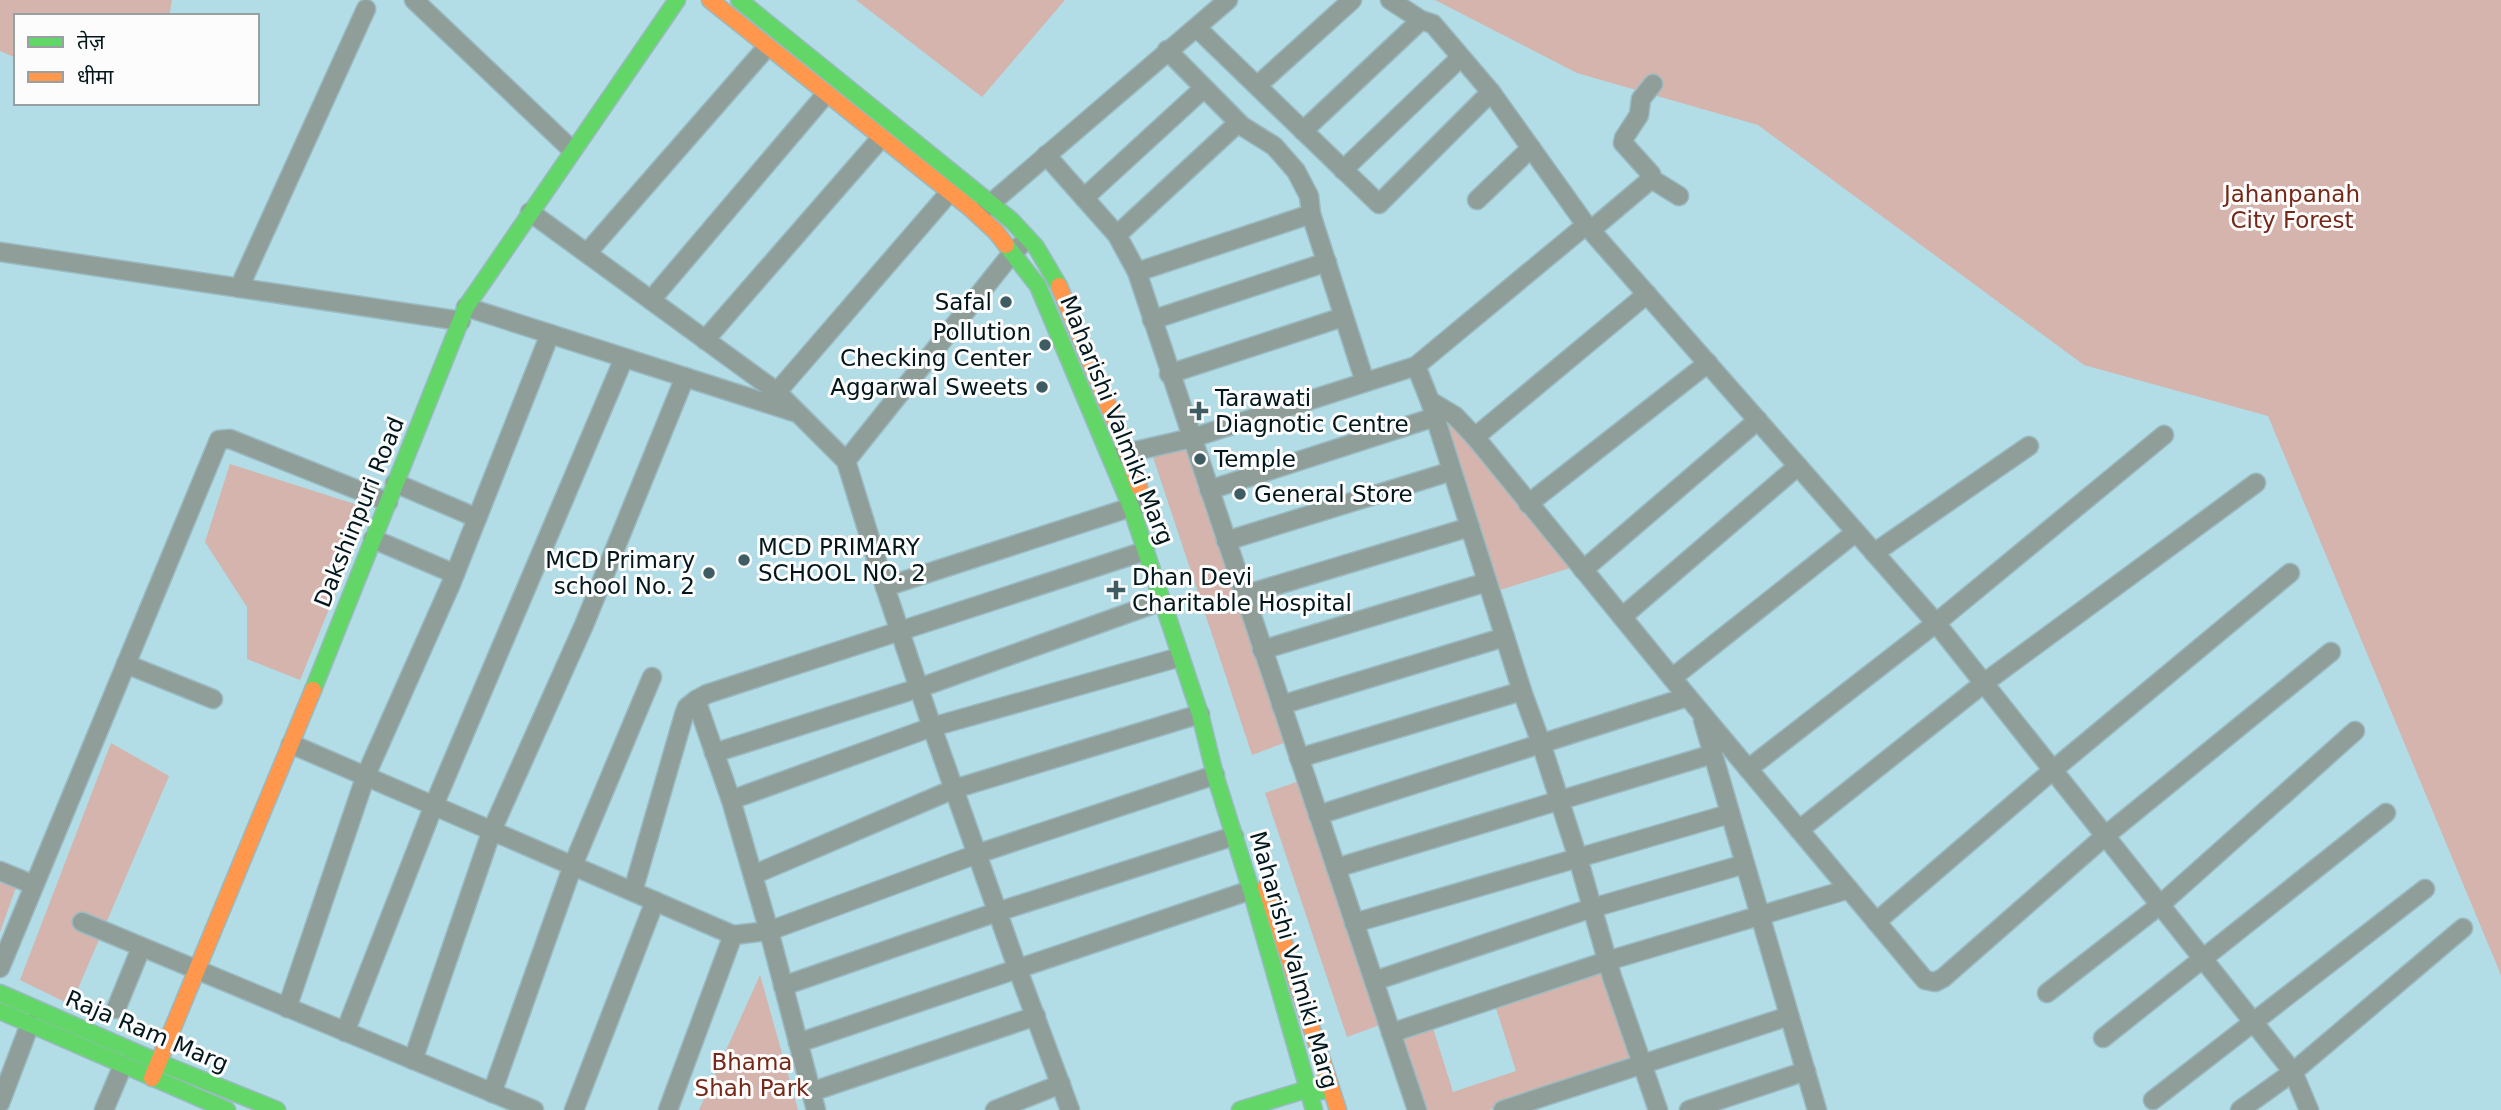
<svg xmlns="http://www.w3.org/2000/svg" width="2501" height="1110" viewBox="0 0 2501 1110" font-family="'DejaVu Sans','Noto Sans Devanagari',sans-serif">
<rect width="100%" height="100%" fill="#b2dce6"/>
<g fill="#d4b4ad">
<polygon points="0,0 172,0 169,16 16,16 16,58 0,51"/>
<polygon points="856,0 1065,0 982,97"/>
<polygon points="1435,0 2501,0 2501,975 2268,416 2084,365 1758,125 1577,73"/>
<polygon points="1439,412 1452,420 1573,567 1497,591"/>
<polygon points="1189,442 1289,741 1252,755 1151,451"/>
<polygon points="230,464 370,509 300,680 247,659 247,607 205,542"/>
<polygon points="111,743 169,776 71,1005 20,980"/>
<polygon points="1302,780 1385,1023 1347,1037 1265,793"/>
<polygon points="0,872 19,879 0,932"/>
<polygon points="1605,965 1638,1061 1489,1110 1422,1110 1397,1036 1432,1025 1453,1092 1516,1071 1494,1002"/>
<polygon points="760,975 798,1110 699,1110"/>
</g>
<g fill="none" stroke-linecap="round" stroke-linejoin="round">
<defs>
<g id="street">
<polyline points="414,0 572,150"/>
<polyline points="1390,0 1421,20 1433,24 1491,92 1586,225 1936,623 2293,1072 2309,1110"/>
<polyline points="1197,28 1379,204 1491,92"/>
<polyline points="1167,50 1242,126 1274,146 1296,171 1309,196 1311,214 1365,382"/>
<polyline points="1257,86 1352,0"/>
<polyline points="1303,131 1421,20"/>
<polyline points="1046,155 1117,235 1137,272 1417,1110"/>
<polyline points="1343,170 1460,58"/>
<polyline points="1650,178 1679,196"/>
<polyline points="1084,198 1204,88"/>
<polyline points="1477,200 1531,148"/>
<polyline points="983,210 1228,0"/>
<polyline points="530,212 777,392 846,461 885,587 932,727 1018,970 1070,1110"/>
<polyline points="1591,230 1649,181 1651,174 1623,143 1624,138 1639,115 1641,99 1653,84"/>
<polyline points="1117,235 1238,123"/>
<polyline points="0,252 461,321"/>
<polyline points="587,253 767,47"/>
<polyline points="1137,272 1311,214"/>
<polyline points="239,288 366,9"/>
<polyline points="651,300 826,94"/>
<polyline points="466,307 794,412"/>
<polyline points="1152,320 1327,262"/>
<polyline points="705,340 881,138"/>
<polyline points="1416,366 1430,401 1522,691 1541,743 1578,858 1612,977 1658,1110"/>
<polyline points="1169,374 1343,317"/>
<polyline points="777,392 949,193"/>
<polyline points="1430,401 1455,416 1475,437 1672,678 1925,980 1935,982 1943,978 2105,836 2331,652"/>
<polyline points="1475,437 1647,294"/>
<polyline points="1118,455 1192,438 1416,366 1586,225"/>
<polyline points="846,461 1013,252 1020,246"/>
<polyline points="395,483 477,518"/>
<polyline points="1209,490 1435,417"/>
<polyline points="1528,504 1708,363"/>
<polyline points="373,539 455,574"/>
<polyline points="1226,541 1452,471"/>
<polyline points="1874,553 2029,446"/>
<polyline points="1583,570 1758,420"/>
<polyline points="885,587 1144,503"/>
<polyline points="1244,595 1470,527"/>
<polyline points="1622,617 1798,466"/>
<polyline points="1262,650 1487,582"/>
<polyline points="126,664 213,699"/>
<polyline points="1672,678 1856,532"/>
<polyline points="1281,705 1505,637"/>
<polyline points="1703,720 1817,1110"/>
<polyline points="291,744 733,935 769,931 977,854 1215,775"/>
<polyline points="714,753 919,688 1162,601"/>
<polyline points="1299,758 1522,691"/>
<polyline points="1748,769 1936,623 2164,435"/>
<polyline points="731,800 932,727 1180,657"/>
<polyline points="1318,815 1687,697"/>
<polyline points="1799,830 1984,683 2256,483"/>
<polyline points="1336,868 1713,754"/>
<polyline points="0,871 34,885"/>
<polyline points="753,875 954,789 1200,714"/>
<polyline points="633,891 684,715 687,707 696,700"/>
<polyline points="82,922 534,1110"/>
<polyline points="1876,922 2053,770 2290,573"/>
<polyline points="1354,923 1729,814"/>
<polyline points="0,968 219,440 230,439 388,502"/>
<polyline points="1374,981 1592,908 1745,864"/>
<polyline points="783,986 997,912 1234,836"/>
<polyline points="2047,993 2160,905 2355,731"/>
<polyline points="287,1008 366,775 451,584 550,334"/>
<polyline points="116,1009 141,948"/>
<polyline points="345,1032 434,805 624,358"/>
<polyline points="1391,1033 1607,961 1849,889"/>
<polyline points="2103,1038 2386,813"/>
<polyline points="798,1043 1251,890"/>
<polyline points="413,1060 492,830 584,625 685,377"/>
<polyline points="811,1092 1036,1016"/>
<polyline points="492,1093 573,865 652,677"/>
<polyline points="2153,1100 2425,889"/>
<polyline points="0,1103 30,1024"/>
<polyline points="104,1110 123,1065"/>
<polyline points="574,1110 655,901"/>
<polyline points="668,1110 733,935"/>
<polyline points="816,1110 769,931 731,800 696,700 707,694 1145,551"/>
<polyline points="995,1110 1061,1084"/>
<polyline points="1503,1110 1789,1016"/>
<polyline points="1689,1110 1806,1071"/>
<polyline points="2240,1110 2293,1072 2463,928"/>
</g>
<g id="fast">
<polyline points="739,0 1011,220 1036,247 1059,286"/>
<polyline points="1006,245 1038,286 1131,507 1200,714 1215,775 1251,890 1314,1110"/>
<polyline points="313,690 466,307 677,0"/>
<polyline points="0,993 158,1062 277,1110"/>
<polyline points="0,1011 227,1110"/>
<polyline points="1240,1110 1308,1089 1322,1091"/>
</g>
<g id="slow">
<polyline points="710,0 970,208 996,232 1006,245"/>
<polyline points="1059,286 1128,454 1139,487"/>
<polyline points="1266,887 1338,1110"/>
<polyline points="152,1078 313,690"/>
</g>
</defs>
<use href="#street" stroke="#9abac1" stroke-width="21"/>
<use href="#fast" stroke="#9abac1" stroke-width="19"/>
<use href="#slow" stroke="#9abac1" stroke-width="19"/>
<use href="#street" stroke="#909e9a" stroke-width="18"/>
<use href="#fast" stroke="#63d668" stroke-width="16"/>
<use href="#slow" stroke="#ff974d" stroke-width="16"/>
</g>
<g fill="#3f5c63" stroke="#fcfcfc" stroke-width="2.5">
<circle cx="1006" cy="302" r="7"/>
<circle cx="1045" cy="345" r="7"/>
<circle cx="1042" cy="387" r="7"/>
<path d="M1195.5 400.5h7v7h7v7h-7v7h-7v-7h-7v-7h7z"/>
<circle cx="1200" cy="459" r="7"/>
<circle cx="1240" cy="494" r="7"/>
<circle cx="744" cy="560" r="7"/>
<circle cx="709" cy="573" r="7"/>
<path d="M1112.5 579.5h7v7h7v7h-7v7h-7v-7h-7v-7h7z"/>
</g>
<g text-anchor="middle" stroke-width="6" stroke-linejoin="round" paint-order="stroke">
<g font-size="23" fill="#752817" stroke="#fcfcfc">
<text x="2292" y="202">Jahanpanah<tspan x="2292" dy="26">City Forest</tspan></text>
<text x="752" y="1070">Bhama<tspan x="752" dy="26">Shah Park</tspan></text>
</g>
<g font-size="23" fill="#01171c" stroke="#fcfcfc" text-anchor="start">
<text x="992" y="310" text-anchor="end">Safal</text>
<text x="1031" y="340" text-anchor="end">Pollution<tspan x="1031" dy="26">Checking Center</tspan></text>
<text x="1028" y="395" text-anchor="end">Aggarwal Sweets</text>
<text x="1215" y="406">Tarawati<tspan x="1215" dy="26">Diagnotic Centre</tspan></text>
<text x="1214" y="467">Temple</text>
<text x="1254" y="502">General Store</text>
<text x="758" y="555">MCD PRIMARY<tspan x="758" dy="26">SCHOOL NO. 2</tspan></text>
<text x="695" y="568" text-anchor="end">MCD Primary<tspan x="695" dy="26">school No. 2</tspan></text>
<text x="1132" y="585">Dhan Devi<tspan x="1132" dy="26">Charitable Hospital</tspan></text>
</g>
<g font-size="23" fill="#01171c" stroke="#fcfcfc">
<text transform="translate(1117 420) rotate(68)" y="8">Maharishi Valmiki Marg</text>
<text transform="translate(359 512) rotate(-68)" y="8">Dakshinpuri Road</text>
<text transform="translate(1294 960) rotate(74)" y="8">Maharishi Valmiki Marg</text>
<text transform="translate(147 1031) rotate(23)" y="8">Raja Ram Marg</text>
</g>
</g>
<rect x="14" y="14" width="245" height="91" fill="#fcfcfc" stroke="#98a0a2" stroke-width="2"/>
<rect x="28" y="37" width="35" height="10" fill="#63d668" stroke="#98a0a2" stroke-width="2"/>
<text x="77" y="49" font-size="21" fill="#01171c">तेज़</text>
<rect x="28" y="72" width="35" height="10" fill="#ff974d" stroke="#98a0a2" stroke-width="2"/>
<text x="77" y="84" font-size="21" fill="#01171c">धीमा</text>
</svg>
